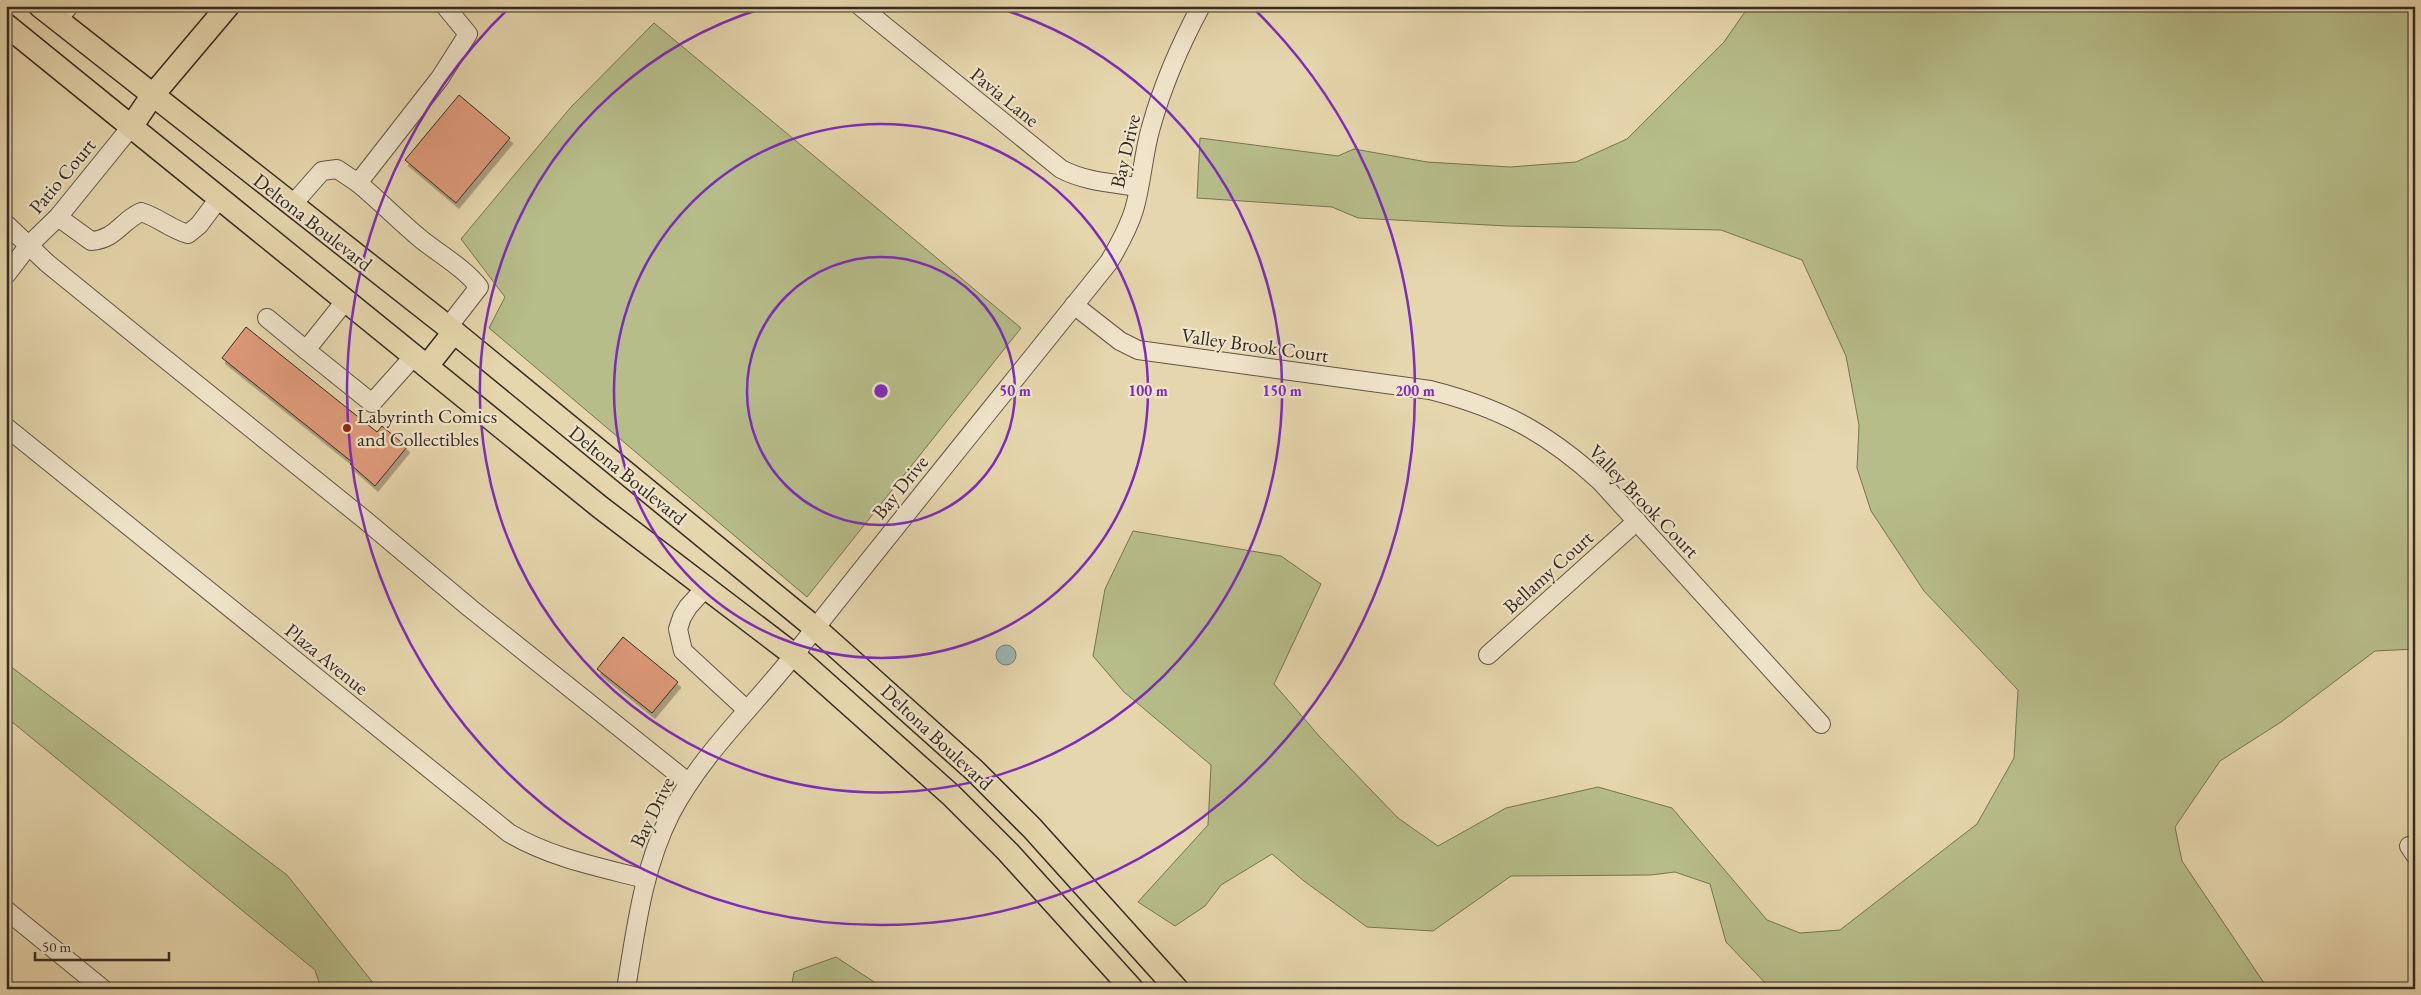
<svg xmlns="http://www.w3.org/2000/svg" width="2421" height="995" viewBox="0 0 2421 995" font-family="'EB Garamond',serif">
<defs>
<filter id="shadow"><feDropShadow dx="3" dy="5.5" stdDeviation="0" flood-color="#0004"/></filter>
</defs>
<rect width="100%" height="100%" fill="#e6d6ad"/>
<filter id="stains"><feTurbulence type="fractalNoise" baseFrequency=".004" numOctaves="4"/><feColorMatrix values="0 0 0 0 .2 0 0 0 0 .09 0 0 0 0 .02 0 0 0 .5 -.17"/></filter>
<radialGradient id="worn" r=".72"><stop offset=".6" stop-color="#630" stop-opacity="0"/><stop offset="1" stop-color="#630" stop-opacity=".3"/></radialGradient>
<g fill="#b6bd89" stroke="#757456">
<polygon points="1749,6 2415,6 2415,649 2375,651 2281,722 2220,761 2175,827 2182,861 2268,989 1771,989 1726,942 1710,884 1675,872 1651,875 1511,876 1433,931 1367,927 1304,881 1272,854 1221,885 1205,906 1175,926 1138,902 1208,825 1211,765 1124,692 1093,656 1105,589 1133,531 1281,556 1321,584 1274,684 1320,737 1398,818 1438,846 1506,808 1598,787 1672,808 1767,920 1800,933 1840,930 1977,824 2014,758 2018,690 1924,591 1871,511 1857,468 1859,425 1846,356 1802,260 1721,230 1507,226 1358,218 1332,207 1197,198 1200,138 1338,156 1354,149 1427,162 1510,167 1576,162 1627,139 1724,42"/>
<polygon points="654,23 1021,328 807,597 489,328 505,297 461,239 571,107"/>
<polygon points="6,663 287,875 378,989 321,989 315,970 6,717"/>
<polygon points="836,957 885,989 791,989 794,972"/>
</g>
<circle fill="#9ab6b5" stroke="#717e7a" cx="1006" cy="655" r="10"/>
<g fill="#df9a7a" stroke="#342b22" filter="url(#shadow)">
<polygon points="459,95 510,138 456,203 405,160"/>
<polygon points="246,327 377,432 382,426 407,447 375,486 350,464 352,462 222,358"/>
<polygon points="623,637 678,682 652,713 597,669"/>
</g>
<g fill="none" stroke-linecap="round" stroke-linejoin="round">
<defs>
<g id="minor">
<path d="M 445,6 L 468,34 L 440,78 L 358,183 C 380,201 400,222 422,240 C 441,255 464,268 479,287 L 448,327"/>
<path d="M 860,6 L 1061,169 C 1086,182 1112,183 1138,187"/>
<polyline points="57,21 69,6"/>
<polyline points="292,205 322,171 337,169 358,183"/>
<path d="M 58,217 L 91,241 C 116,239 120,222 141,212 C 158,217 170,229 188,234 L 199,225 L 220,197"/>
<polyline points="6,224 47,263 154,350 365,520 470,608 689,783"/>
<polyline points="6,275 29,245 58,217 131,127"/>
<polyline points="346,300 306,350 372,403 414,356"/>
<path d="M 1074,305 L 1120,341 L 1138,350 L 1430,390 C 1501,408 1546,432 1600,481 L 1821,724"/>
<polyline points="267,318 306,350"/>
<path d="M 6,427 L 509,833 C 551,858 599,867 645,879"/>
<polyline points="707,586 688,607 682,617 678,629 683,651 747,710"/>
<polyline points="1488,655 1637,521"/>
<polyline points="2409,846 2415,855"/>
<polyline points="6,910 103,989"/>
<path d="M 626,989 C 636,928 643,868 671,813 C 702,754 753,707 794,655 C 898,523 1004,393 1109,262 C 1119,245 1128,229 1134,210 C 1142,183 1143,154 1151,127 C 1163,84 1180,45 1201,6"/>
</g>
<g id="major">
<polyline points="40,6 448,327 814,627 974,770 1032,828 1177,989"/>
<polyline points="6,25 600,507 794,655 951,795 1008,852 1132,989"/>
<polyline points="131,127 152,96 228,6"/>
<polyline points="427,366 454,332"/>
</g>
</defs>
<use href="#minor" stroke="#605645" stroke-width="20"/>
<use href="#major" stroke="#342b22" stroke-width="25"/>
<use href="#minor" stroke="#efe4ca" stroke-width="18"/>
<use href="#major" stroke="#e6d6ad" stroke-width="22"/>
</g>
<g fill="none" stroke="#7b2cbf" stroke-width="2.5">
<circle cx="881" cy="391" r="134"/>
<circle cx="881" cy="391" r="267"/>
<path d="M995 7A401 401 0 1 1 767 7"/>
<path d="M1252 7A534 534 0 1 1 510 7"/>
</g>
<circle fill="#8f2418" stroke="#efe4ca" stroke-width="2" cx="347" cy="428" r="5"/>
<g text-anchor="middle" stroke-width="4.5" stroke-linejoin="round" paint-order="stroke">
<g font-size="20" fill="#342b22" stroke="#efe4ca">
<text transform="translate(1005 97) rotate(39)" y="7">Pavia Lane</text>
<text transform="translate(1125 151) rotate(-77)" y="7">Bay Drive</text>
<text transform="translate(62 176) rotate(-50)" y="7">Patio Court</text>
<text transform="translate(313 222) rotate(38)" y="7">Deltona Boulevard</text>
<text transform="translate(1255 345) rotate(8)" y="7">Valley Brook Court</text>
<text transform="translate(628 475) rotate(39)" y="7">Deltona Boulevard</text>
<text transform="translate(900 487) rotate(-51)" y="7">Bay Drive</text>
<text transform="translate(1644 501) rotate(46)" y="7">Valley Brook Court</text>
<text transform="translate(1548 572) rotate(-42)" y="7">Bellamy Court</text>
<text transform="translate(327 659) rotate(39)" y="7">Plaza Avenue</text>
<text transform="translate(937 737) rotate(43)" y="7">Deltona Boulevard</text>
<text transform="translate(652 812) rotate(-64)" y="7">Bay Drive</text>
</g>
<g font-size="20" fill="#342b22" stroke="#efe4ca" text-anchor="start">
<text x="357" y="423">Labyrinth Comics<tspan x="357" dy="23">and Collectibles</tspan></text>
</g>
</g>
<circle cx="881" cy="391" r="8" fill="#7b2cbf" stroke="#efe4ca" stroke-width="2.5"/>
<g font-size="15" text-anchor="middle" font-weight="bold" fill="#7b2cbf" stroke="#efe4ca" stroke-width="4.5" stroke-linejoin="round" paint-order="stroke">
<text x="1015" y="396">50 m</text>
<text x="1148" y="396">100 m</text>
<text x="1282" y="396">150 m</text>
<text x="1415" y="396">200 m</text>
</g>
<rect width="2421" height="995" fill="none" stroke="#e6d6ad" stroke-width="25"/>
<rect x="8" y="8" width="2406" height="980" fill="none" stroke="#342b22" stroke-width="2.5"/>
<rect x="12" y="12" width="2396" height="970" fill="none" stroke="#342b22"/>
<path d="M35 952v8h134v-8" fill="none" stroke="#342b22" stroke-width="2.5"/>
<text x="42" y="952" font-size="15" fill="#342b22" stroke="#efe4ca" stroke-width="4" paint-order="stroke">50 m</text>
<rect width="100%" height="100%" filter="url(#stains)"/>
<rect width="100%" height="100%" fill="url(#worn)"/>
</svg>
